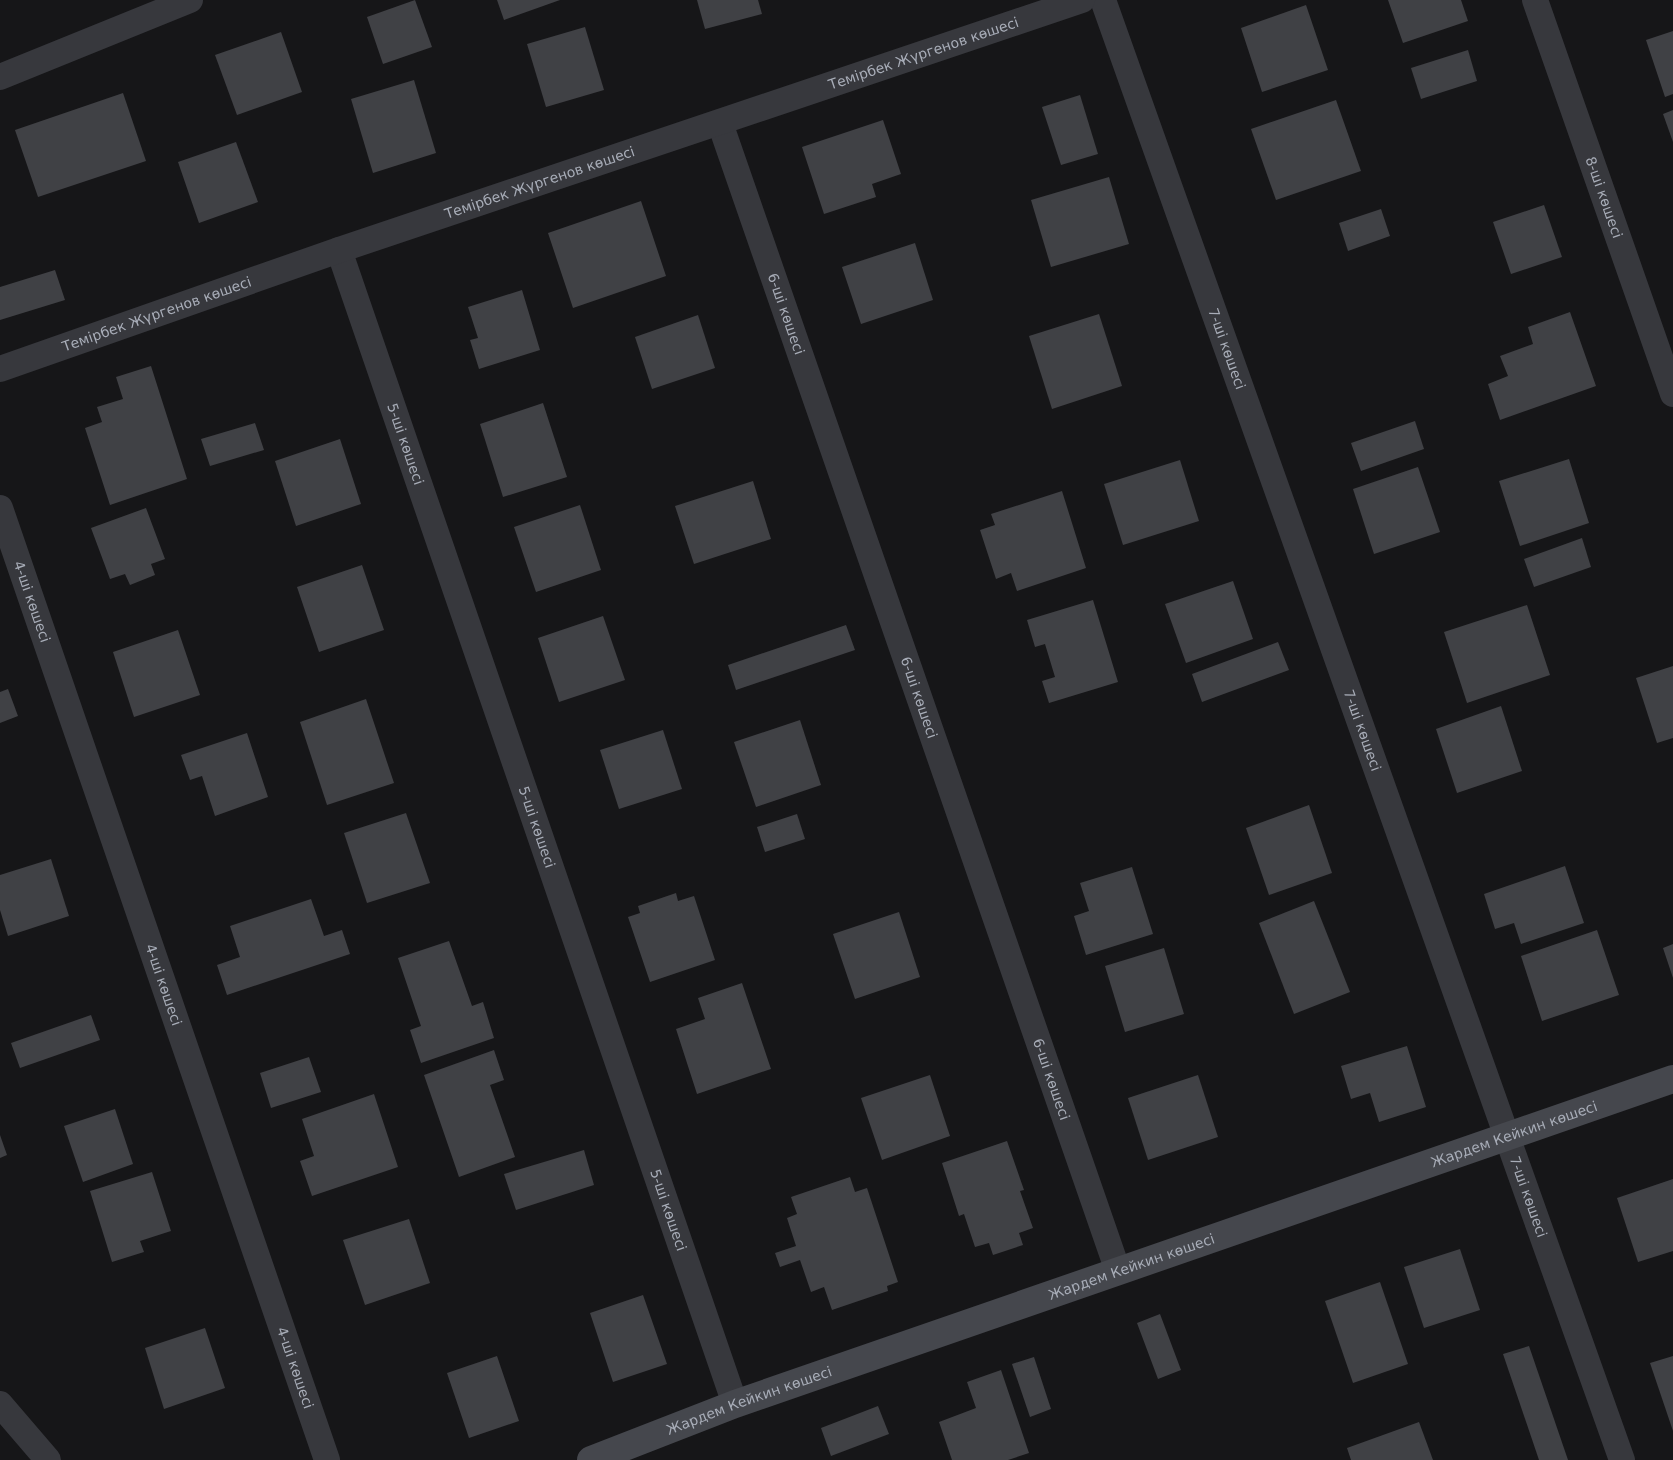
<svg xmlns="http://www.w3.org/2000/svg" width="1673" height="1460" viewBox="0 0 1673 1460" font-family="'DejaVu Sans',sans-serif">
<rect width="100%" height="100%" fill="#161618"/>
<g fill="#404145">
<polygon points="415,0 432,47 383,64 367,17"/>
<polygon points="497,0 560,0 504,20"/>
<polygon points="697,0 758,0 762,14 705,29"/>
<polygon points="1388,0 1461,0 1468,21 1403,43"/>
<polygon points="1306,5 1328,70 1262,92 1241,28"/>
<polygon points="585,27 604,90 546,107 527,44"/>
<polygon points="1673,31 1673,94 1665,97 1646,40"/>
<polygon points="281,32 302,92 237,115 215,55"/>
<polygon points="1468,50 1477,81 1421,99 1411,68"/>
<polygon points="414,80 436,153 373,173 351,99"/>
<polygon points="123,93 146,161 38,197 15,130"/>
<polygon points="1080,95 1098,154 1061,165 1042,107"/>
<polygon points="1336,100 1361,171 1276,200 1251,129"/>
<polygon points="1673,110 1673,142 1663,114"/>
<polygon points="883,120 901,174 872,184 876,197 824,214 802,147"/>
<polygon points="236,142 258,202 199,223 178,162"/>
<polygon points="1109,177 1129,244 1051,267 1031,200"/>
<polygon points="641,201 666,276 573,308 548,233"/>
<polygon points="1544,205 1562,257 1511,274 1493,222"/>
<polygon points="1381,209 1390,236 1348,251 1339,223"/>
<polygon points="915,243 933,300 861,324 842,267"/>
<polygon points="55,270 65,300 0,320 0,287"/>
<polygon points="522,290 540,350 479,369 470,340 478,338 468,307"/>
<polygon points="1570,312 1596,386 1500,420 1488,384 1508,376 1500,356 1533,344 1528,327"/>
<polygon points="1099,314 1122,386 1052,409 1029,336"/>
<polygon points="698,315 715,368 652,389 635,337"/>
<polygon points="151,366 187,479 110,505 85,428 102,422 97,407 123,399 116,377"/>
<polygon points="543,403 567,477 503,497 480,424"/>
<polygon points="1415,421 1424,449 1361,471 1351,443"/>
<polygon points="255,423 264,450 210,466 201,439"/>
<polygon points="340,439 361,504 296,526 275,461"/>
<polygon points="1569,459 1589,523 1520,546 1499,481"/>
<polygon points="1180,460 1199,521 1123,545 1104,484"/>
<polygon points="1418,467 1440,532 1374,554 1353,489"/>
<polygon points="753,481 771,539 694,564 675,506"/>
<polygon points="1062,491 1086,568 1017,591 1011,573 996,579 980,530 995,525 991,514"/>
<polygon points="580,505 601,570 536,592 514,527"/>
<polygon points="146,508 165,559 151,564 155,575 130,585 125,574 110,579 91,528"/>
<polygon points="1582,538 1591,567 1534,587 1524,559"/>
<polygon points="362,565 384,630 319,652 297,587"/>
<polygon points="1233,581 1253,639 1186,663 1165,604"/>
<polygon points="1093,600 1118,682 1049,703 1042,681 1055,677 1045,644 1035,647 1027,620"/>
<polygon points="1527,605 1550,675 1467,703 1444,632"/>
<polygon points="603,616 625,680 559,702 538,638"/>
<polygon points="846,625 855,650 736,690 728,665"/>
<polygon points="178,630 200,695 134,717 113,652"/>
<polygon points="1278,642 1289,670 1202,702 1192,674"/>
<polygon points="1673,666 1673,738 1657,743 1636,678"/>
<polygon points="8,689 18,716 0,723 0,692"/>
<polygon points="366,699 394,783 327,805 300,722"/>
<polygon points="1501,706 1522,771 1457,793 1436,729"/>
<polygon points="800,720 821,785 756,807 734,742"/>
<polygon points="663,730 682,789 619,809 600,750"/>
<polygon points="247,733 268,797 215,816 202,776 190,780 181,755"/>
<polygon points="1309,805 1332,873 1269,895 1246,828"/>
<polygon points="406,813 430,883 367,903 344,833"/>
<polygon points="797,814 805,839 765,852 757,827"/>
<polygon points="51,859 69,916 8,936 0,910 0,875"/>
<polygon points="1565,866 1584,923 1521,944 1514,923 1495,929 1484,894"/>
<polygon points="1132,867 1153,934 1086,955 1074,916 1089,911 1080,883"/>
<polygon points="676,893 678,901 694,896 715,960 650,982 628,917 640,913 638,906"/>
<polygon points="311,899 324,936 342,930 350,954 227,995 217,965 240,957 230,926"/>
<polygon points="1314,901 1350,992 1294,1014 1259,923"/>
<polygon points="899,912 920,977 855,999 833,934"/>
<polygon points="1597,930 1619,995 1542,1021 1521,956"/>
<polygon points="449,941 472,1006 483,1002 494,1038 421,1063 410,1030 421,1026 398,958"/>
<polygon points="1673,944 1673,978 1663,948"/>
<polygon points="1164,948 1184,1014 1125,1032 1105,966"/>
<polygon points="742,983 771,1069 697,1094 676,1029 705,1019 698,998"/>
<polygon points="91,1015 100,1040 20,1068 11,1043"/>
<polygon points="1407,1046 1426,1107 1379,1122 1370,1093 1351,1099 1341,1066"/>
<polygon points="494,1050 504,1080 490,1085 515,1157 459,1177 424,1075"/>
<polygon points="309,1057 321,1092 271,1108 260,1073"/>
<polygon points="930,1075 950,1136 882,1160 861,1098"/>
<polygon points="1198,1075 1218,1137 1148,1160 1128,1098"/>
<polygon points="374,1094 398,1167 312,1196 300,1161 314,1156 302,1119"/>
<polygon points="115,1109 133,1164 83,1182 64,1126"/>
<polygon points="0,1135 7,1155 0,1158"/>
<polygon points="1007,1141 1024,1190 1020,1191 1033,1228 1019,1233 1023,1245 993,1255 989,1243 975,1247 964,1214 959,1216 942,1163"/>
<polygon points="584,1150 594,1185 516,1210 504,1174"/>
<polygon points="152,1172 171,1231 140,1241 144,1252 112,1262 90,1191"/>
<polygon points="850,1177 855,1192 867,1188 898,1282 887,1286 888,1291 832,1310 824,1287 811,1292 800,1260 780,1267 775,1253 796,1246 787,1218 797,1214 791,1197"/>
<polygon points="1673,1179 1673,1251 1638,1262 1617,1198"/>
<polygon points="409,1219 430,1283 365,1305 343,1240"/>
<polygon points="1460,1249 1480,1310 1424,1328 1404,1267"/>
<polygon points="1380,1282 1408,1364 1353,1383 1325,1301"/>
<polygon points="643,1295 667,1364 613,1382 590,1313"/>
<polygon points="1160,1314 1181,1370 1158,1379 1137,1323"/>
<polygon points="205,1328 225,1388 164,1409 145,1348"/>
<polygon points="1529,1346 1568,1460 1539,1460 1503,1354"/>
<polygon points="497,1356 519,1421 469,1438 447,1373"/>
<polygon points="1673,1356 1673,1431 1650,1363"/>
<polygon points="1034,1357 1051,1409 1030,1417 1012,1364"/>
<polygon points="1001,1370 1029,1453 1008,1460 952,1460 939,1422 976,1408 967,1382"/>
<polygon points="878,1406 889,1434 831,1456 821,1428"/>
<polygon points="1419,1422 1433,1460 1351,1460 1347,1448"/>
</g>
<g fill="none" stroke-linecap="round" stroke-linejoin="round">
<g stroke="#37383d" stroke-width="26">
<path id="s1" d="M 1103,0 L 1622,1460"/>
<path id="s2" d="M 1535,0 L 1673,394"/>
<polyline points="0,77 190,0"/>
<path id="s3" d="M 720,123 L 1118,1271"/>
<path id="s4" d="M 339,250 L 735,1404"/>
<path id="s5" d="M 0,369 L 339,250 L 1082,0"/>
<path id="s6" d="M 0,508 L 327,1460"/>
<polyline points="0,1404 48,1460"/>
</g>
<path stroke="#45474d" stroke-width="28" id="s7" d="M 591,1460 L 735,1404 L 1673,1079"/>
</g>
<g text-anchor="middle" stroke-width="4" stroke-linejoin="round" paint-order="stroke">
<g font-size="14" fill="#a8adb8" stroke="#111113">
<text dy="5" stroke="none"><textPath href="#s5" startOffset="976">Темірбек Жүргенов көшесі</textPath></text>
<text dy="5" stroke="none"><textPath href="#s5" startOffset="571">Темірбек Жүргенов көшесі</textPath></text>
<text dy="5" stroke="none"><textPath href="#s2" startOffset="209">8-ші көшесі</textPath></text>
<text dy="5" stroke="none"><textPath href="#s5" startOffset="166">Темірбек Жүргенов көшесі</textPath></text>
<text dy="5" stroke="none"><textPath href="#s3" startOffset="202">6-ші көшесі</textPath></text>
<text dy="5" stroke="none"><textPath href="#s1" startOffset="370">7-ші көшесі</textPath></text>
<text dy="5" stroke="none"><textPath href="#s4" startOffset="205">5-ші көшесі</textPath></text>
<text dy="5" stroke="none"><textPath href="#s6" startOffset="99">4-ші көшесі</textPath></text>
<text dy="5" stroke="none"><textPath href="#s3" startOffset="608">6-ші көшесі</textPath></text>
<text dy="5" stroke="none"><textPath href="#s1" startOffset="775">7-ші көшесі</textPath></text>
<text dy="5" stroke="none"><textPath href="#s4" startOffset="610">5-ші көшесі</textPath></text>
<text dy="5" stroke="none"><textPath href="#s6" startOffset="504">4-ші көшесі</textPath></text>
<text dy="5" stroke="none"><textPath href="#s3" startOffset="1012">6-ші көшесі</textPath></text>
<text dy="5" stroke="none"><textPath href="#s7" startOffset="979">Жардем Кейкин көшесі</textPath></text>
<text dy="5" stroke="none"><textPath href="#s1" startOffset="1270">7-ші көшесі</textPath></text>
<text dy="5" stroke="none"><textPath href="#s4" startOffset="1015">5-ші көшесі</textPath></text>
<text dy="5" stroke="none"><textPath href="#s7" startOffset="574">Жардем Кейкин көшесі</textPath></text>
<text dy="5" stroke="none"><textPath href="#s6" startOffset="909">4-ші көшесі</textPath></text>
<text dy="5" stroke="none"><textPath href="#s7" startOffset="169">Жардем Кейкин көшесі</textPath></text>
</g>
</g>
</svg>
